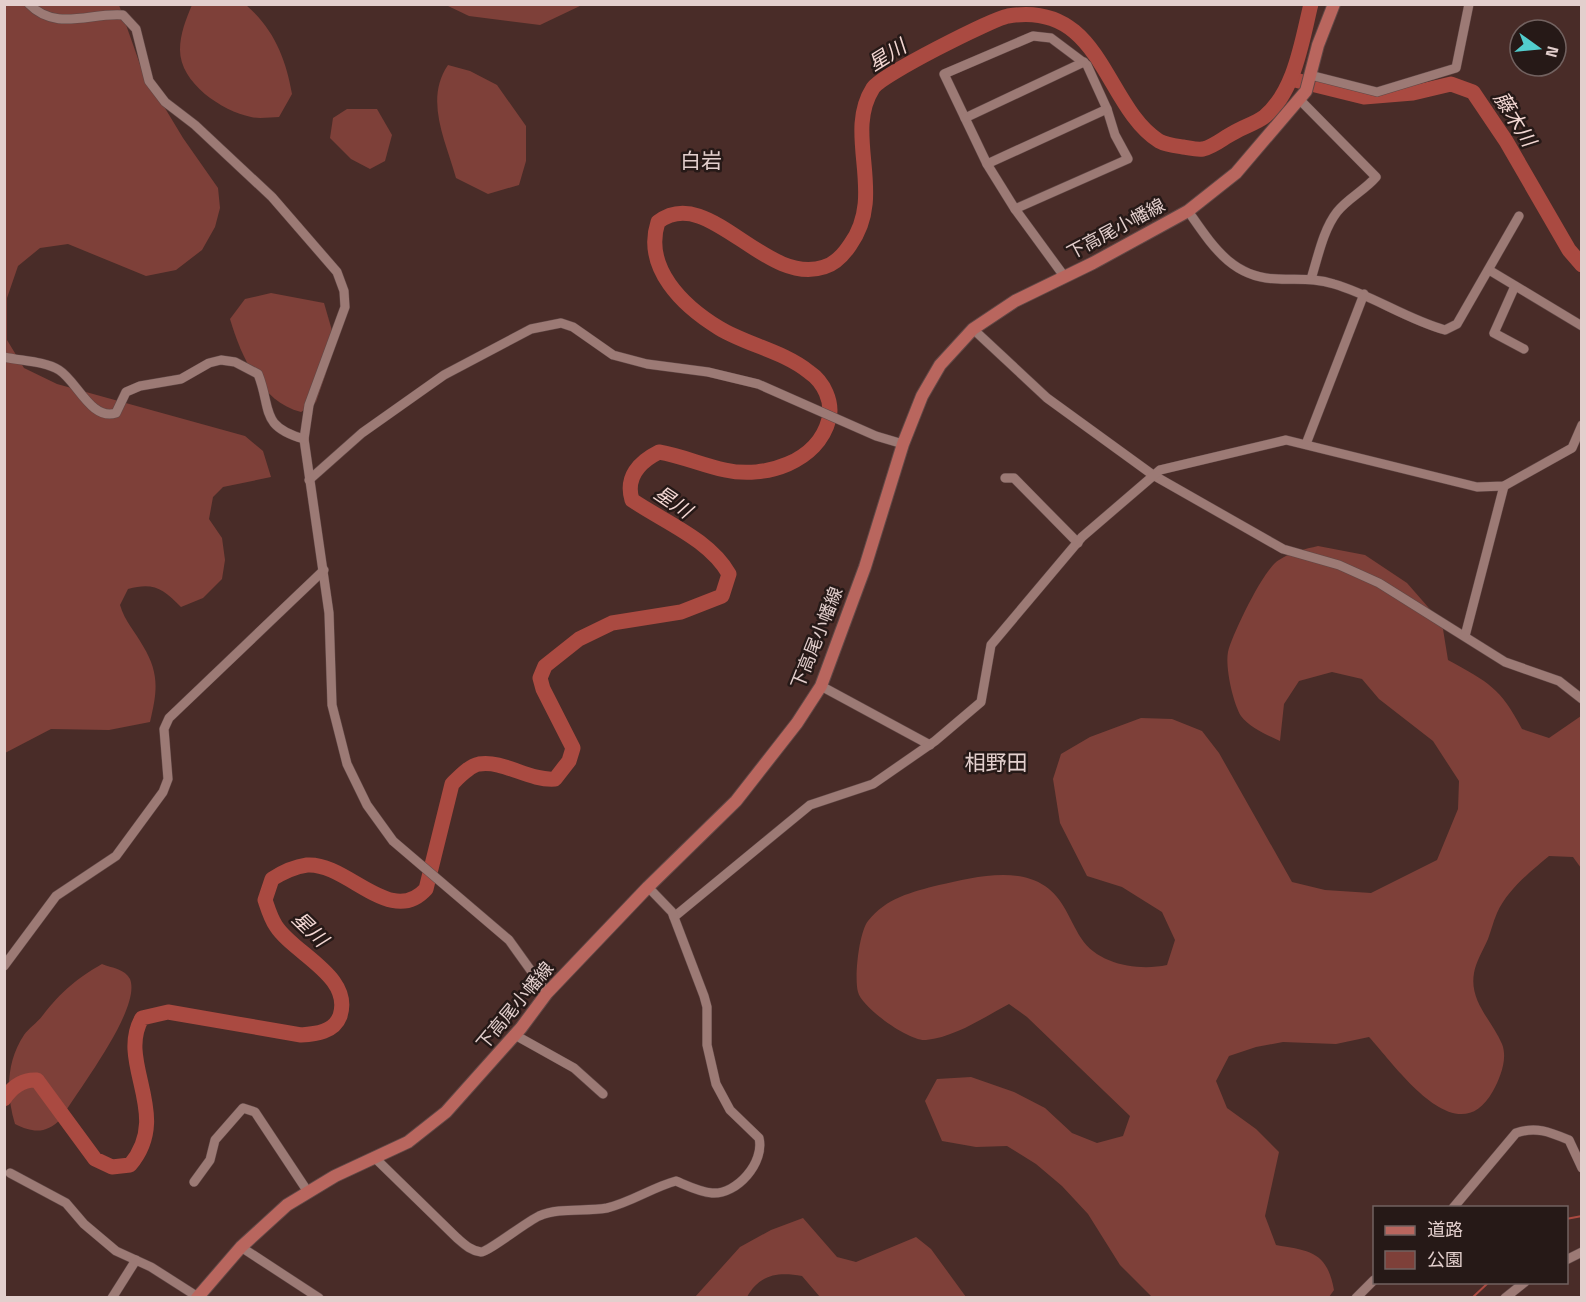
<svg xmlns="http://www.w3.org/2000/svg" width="1586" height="1302" viewBox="0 0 1586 1302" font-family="'Titillium Web','Noto Sans JP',sans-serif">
<rect width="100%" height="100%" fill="#492c28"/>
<g fill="#7e4039">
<path d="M 5,5 L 119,5 L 142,70 L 183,138 L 218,188 L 220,208 L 215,227 L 202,250 L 176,270 L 146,276 L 68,244 L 40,248 L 18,266 L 7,298 L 7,340 L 24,368 L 57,384 L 245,436 L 263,451 L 271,477 L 223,487 L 213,497 L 209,519 L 222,538 L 225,560 L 222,579 L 203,598 L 181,607 C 163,589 154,582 128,589 L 120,605 C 125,622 135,631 143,646 C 160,674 157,692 150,722 L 109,730 L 51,729 L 5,753 Z"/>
<path d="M 192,5 L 246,5 C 274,29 286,59 292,94 L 279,117 C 271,117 259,119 251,117 C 222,111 180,83 180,50 C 180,34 186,19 192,5 Z"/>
<polygon points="446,5 582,5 540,25 469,16"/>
<path d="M 448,65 L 470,71 L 497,85 L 526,126 L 526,161 L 519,185 L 488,194 L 456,178 C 446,141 424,100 448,65 Z"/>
<polygon points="347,109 377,109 392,135 385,161 370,169 351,159 330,138 333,118"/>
<path d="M 271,293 L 324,303 L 333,334 L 326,373 L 316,402 L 301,412 C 261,402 241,356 230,319 L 245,299 Z"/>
<path d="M 1318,546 L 1365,555 L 1407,583 L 1442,623 L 1448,660 C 1489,683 1500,687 1522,729 L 1549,738 L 1581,716 L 1581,868 L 1573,857 L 1549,856 C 1529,873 1508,889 1497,913 C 1493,922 1491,931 1488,939 C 1483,950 1476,962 1474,973 C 1469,1002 1492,1020 1502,1044 C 1508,1059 1500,1078 1493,1091 C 1457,1156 1396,1066 1369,1037 L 1336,1044 L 1283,1042 L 1256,1047 L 1229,1056 L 1216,1081 L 1227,1108 L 1256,1129 L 1279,1152 L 1265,1216 L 1276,1245 C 1311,1251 1327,1252 1334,1290 L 1329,1297 L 1152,1297 L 1120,1265 L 1088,1214 L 1062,1186 L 1036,1164 L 1007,1146 L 976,1147 L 942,1141 L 925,1101 L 937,1079 L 971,1077 L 1014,1092 L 1045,1108 L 1072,1133 L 1097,1143 L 1123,1136 L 1130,1116 L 1027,1017 L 1009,1004 C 983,1018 955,1037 926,1040 C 910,1042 862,1008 858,992 C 854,978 859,932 868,921 C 886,898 912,892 939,885 C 971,878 1015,866 1045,886 C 1064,899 1069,919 1081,938 C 1098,965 1139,971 1167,965 L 1175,940 L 1162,912 L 1122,887 L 1087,876 L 1060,823 L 1053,779 L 1061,754 L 1090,737 L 1141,718 L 1172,719 L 1202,731 L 1219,753 L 1292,882 L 1325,890 L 1371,893 L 1437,860 L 1458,809 L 1459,781 L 1433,741 L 1379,699 L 1362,679 L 1332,672 L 1299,681 L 1284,704 L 1280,741 C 1267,735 1249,727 1241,716 C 1233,703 1225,667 1228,652 C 1232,635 1264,568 1279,560 C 1291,552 1305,549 1318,546 Z"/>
<path d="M 102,964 C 112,968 125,969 130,979 C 142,1009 76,1092 61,1119 C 46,1134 33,1133 15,1124 C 6,1094 6,1062 24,1035 C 29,1028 38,1022 43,1015 C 61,992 77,978 102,964 Z"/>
<path d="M 803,1218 L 837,1257 L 856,1262 L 916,1237 L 931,1249 L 966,1297 L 820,1297 L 802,1276 C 778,1272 760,1274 747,1297 L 695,1297 L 740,1247 L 771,1230 Z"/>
</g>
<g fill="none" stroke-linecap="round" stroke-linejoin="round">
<g stroke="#aa4a41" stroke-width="2">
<polyline points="1566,1219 1582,1216"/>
<polyline points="1472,1298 1489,1282"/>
</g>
<g stroke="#aa4a41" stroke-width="15">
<polyline points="1295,80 1364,97 1413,93 1451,84 1473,92 1506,141 1569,250 1582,265"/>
<path d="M 4,1099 C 12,1087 22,1079 37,1080 L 95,1159 L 112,1167 L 130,1165 C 173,1114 116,1063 142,1018 L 168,1012 L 301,1035 C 316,1034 334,1032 340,1016 C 353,976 294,954 276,926 C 271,919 268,909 265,900 L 272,879 C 283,872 293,867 307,865 C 347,862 391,928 426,889 L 452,784 C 459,777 469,766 479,764 C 504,760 529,781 555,779 L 569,761 L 573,748 L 543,689 L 540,678 L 545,666 L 579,639 L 612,623 L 681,612 L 722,596 L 729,574 C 709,539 664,522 632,500 C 625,477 639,462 659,452 C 682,456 702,465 725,470 C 765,479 818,462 829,419 C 833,402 824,382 809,372 C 783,351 747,345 719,328 C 683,306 643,268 658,222 C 708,183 765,287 824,267 C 835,264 844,254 850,245 C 887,194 843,135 873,88 C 881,75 990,20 1008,16 C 1102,0 1104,106 1159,141 C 1166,145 1176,146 1183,147 C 1190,148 1197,150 1203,149 C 1215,146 1223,138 1233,133 C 1243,127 1256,123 1264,117 C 1295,92 1302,40 1311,4"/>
</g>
<defs>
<g id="minor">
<path d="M 29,4 C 56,32 91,12 123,15 L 136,29 L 149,81 L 165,102 L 195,125 L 272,197 L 337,272 L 344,291 L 345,307 L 309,405 L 304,439 L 329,613 L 332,705 L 347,764 L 367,805 L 393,841 L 509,940 L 547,993"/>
<polygon points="1033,36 1051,38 1087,65 1107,109 1115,135 1128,159 1015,209 987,164 944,74"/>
<polyline points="1310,75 1377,92 1456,68 1469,4"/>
<path d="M 1300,100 L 1376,177 C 1365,190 1347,199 1337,212 C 1323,230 1318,257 1311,279"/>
<polyline points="965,118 1084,62"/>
<polyline points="987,164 1107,109"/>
<polyline points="1015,209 1064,276"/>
<path d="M 1188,211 C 1212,245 1232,279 1279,279 C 1298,280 1315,278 1334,284 C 1372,295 1406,319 1445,330 L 1457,324 L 1519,216"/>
<polyline points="1489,270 1582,326"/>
<polyline points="1515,286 1494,333 1524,349"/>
<polyline points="973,329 1047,398 1153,475 1283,549 1339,565 1379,583 1505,662 1559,681 1582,699"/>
<path d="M 4,357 C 21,361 44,361 59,370 C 77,381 91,421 116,413 L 126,392 L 140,386 L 181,379 L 209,363 L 221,360 L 235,362 L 258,374 C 272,409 259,426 304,439"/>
<polyline points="1306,444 1364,294"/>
<polyline points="1005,478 1014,478 1078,543"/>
<polyline points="309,480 362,433 444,375 531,329 561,323 573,327 613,355 647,364 708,372 758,384 876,436 903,444"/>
<polyline points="1465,636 1504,486"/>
<polyline points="821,686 930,745"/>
<polyline points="674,917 810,805 873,784 935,741 981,702 991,645 1082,537 1160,470 1286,440 1477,487 1504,486 1572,448 1582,425"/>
<polyline points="4,966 56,896 116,856 163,792 168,779 164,729 169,718 324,570"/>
<polyline points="515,1035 574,1068 603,1094"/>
<path d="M 376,1159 L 457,1238 C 464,1244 471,1251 481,1252 C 488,1252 526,1222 539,1216 C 560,1207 585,1212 607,1208 C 632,1202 653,1187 676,1181 C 688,1186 700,1192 712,1193 C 737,1195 765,1162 759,1138 L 730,1110 L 716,1084 L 707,1045 L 707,1007 L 704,996 L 672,912 L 648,887"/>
<polyline points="10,1173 66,1203 84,1224 116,1251 151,1267 198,1297"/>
<polyline points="194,1182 210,1160 215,1140 243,1108 255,1112 308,1192"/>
<path d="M 1453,1208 L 1516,1133 C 1536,1126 1550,1132 1569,1140 L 1582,1168"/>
<polyline points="241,1247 319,1298"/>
<polyline points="1566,1260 1582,1252"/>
<polyline points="112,1298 136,1260"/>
<polyline points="1356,1298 1374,1280"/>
<polyline points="1505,1298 1525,1282"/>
</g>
<polyline id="major" points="197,1298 241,1247 287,1205 335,1176 408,1142 446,1112 521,1028 547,993 648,887 736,801 797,723 821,686 865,567 903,444 922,396 940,365 973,329 1015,301 1093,263 1188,211 1236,173 1306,91 1318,45 1334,4"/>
</defs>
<use href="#minor" stroke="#614846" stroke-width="10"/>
<use href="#major" stroke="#614846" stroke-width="14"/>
<use href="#minor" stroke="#9c7a75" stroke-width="9"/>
<use href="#major" stroke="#b9665e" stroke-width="12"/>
</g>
<g text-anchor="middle" stroke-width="5" stroke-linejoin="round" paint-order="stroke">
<g font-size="18" fill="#e3cfcd" stroke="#261917">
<text transform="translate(1116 229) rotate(-28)" y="6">下高尾小幡線</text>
<text transform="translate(817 638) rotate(-68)" y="6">下高尾小幡線</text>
<text transform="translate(515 1006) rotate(-50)" y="6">下高尾小幡線</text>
</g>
<g font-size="20" font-style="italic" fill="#f3d7d3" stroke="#261917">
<text transform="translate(887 55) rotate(-32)" y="7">星川</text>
<text transform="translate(1515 119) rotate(58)" y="7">藤木川</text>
<text transform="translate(673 502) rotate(34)" y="7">星川</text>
<text transform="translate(310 929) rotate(44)" y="7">星川</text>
</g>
<g font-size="21" fill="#e3cfcd" stroke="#261917">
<text x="701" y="168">白岩</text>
<text x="996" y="770">相野田</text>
</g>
</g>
<rect width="1586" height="1302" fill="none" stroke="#e3cfcd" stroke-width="12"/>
<rect x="1373" y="1206" width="195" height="78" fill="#261917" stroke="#726260" stroke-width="1.5"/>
<rect x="1385" y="1226" width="30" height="9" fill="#b9665e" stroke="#726260" stroke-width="1.5"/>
<text x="1427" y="1236" font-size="18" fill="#e3cfcd">道路</text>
<rect x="1385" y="1251" width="30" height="18" fill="#7e4039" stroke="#726260" stroke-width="1.5"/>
<text x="1427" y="1266" font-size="18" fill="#e3cfcd">公園</text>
<g transform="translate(1538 48) rotate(105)"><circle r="28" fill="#261917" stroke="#726260" stroke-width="1.5"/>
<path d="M0-4.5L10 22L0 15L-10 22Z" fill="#52cdcd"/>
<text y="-9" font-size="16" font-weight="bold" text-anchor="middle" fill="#e3cfcd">N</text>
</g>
</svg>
